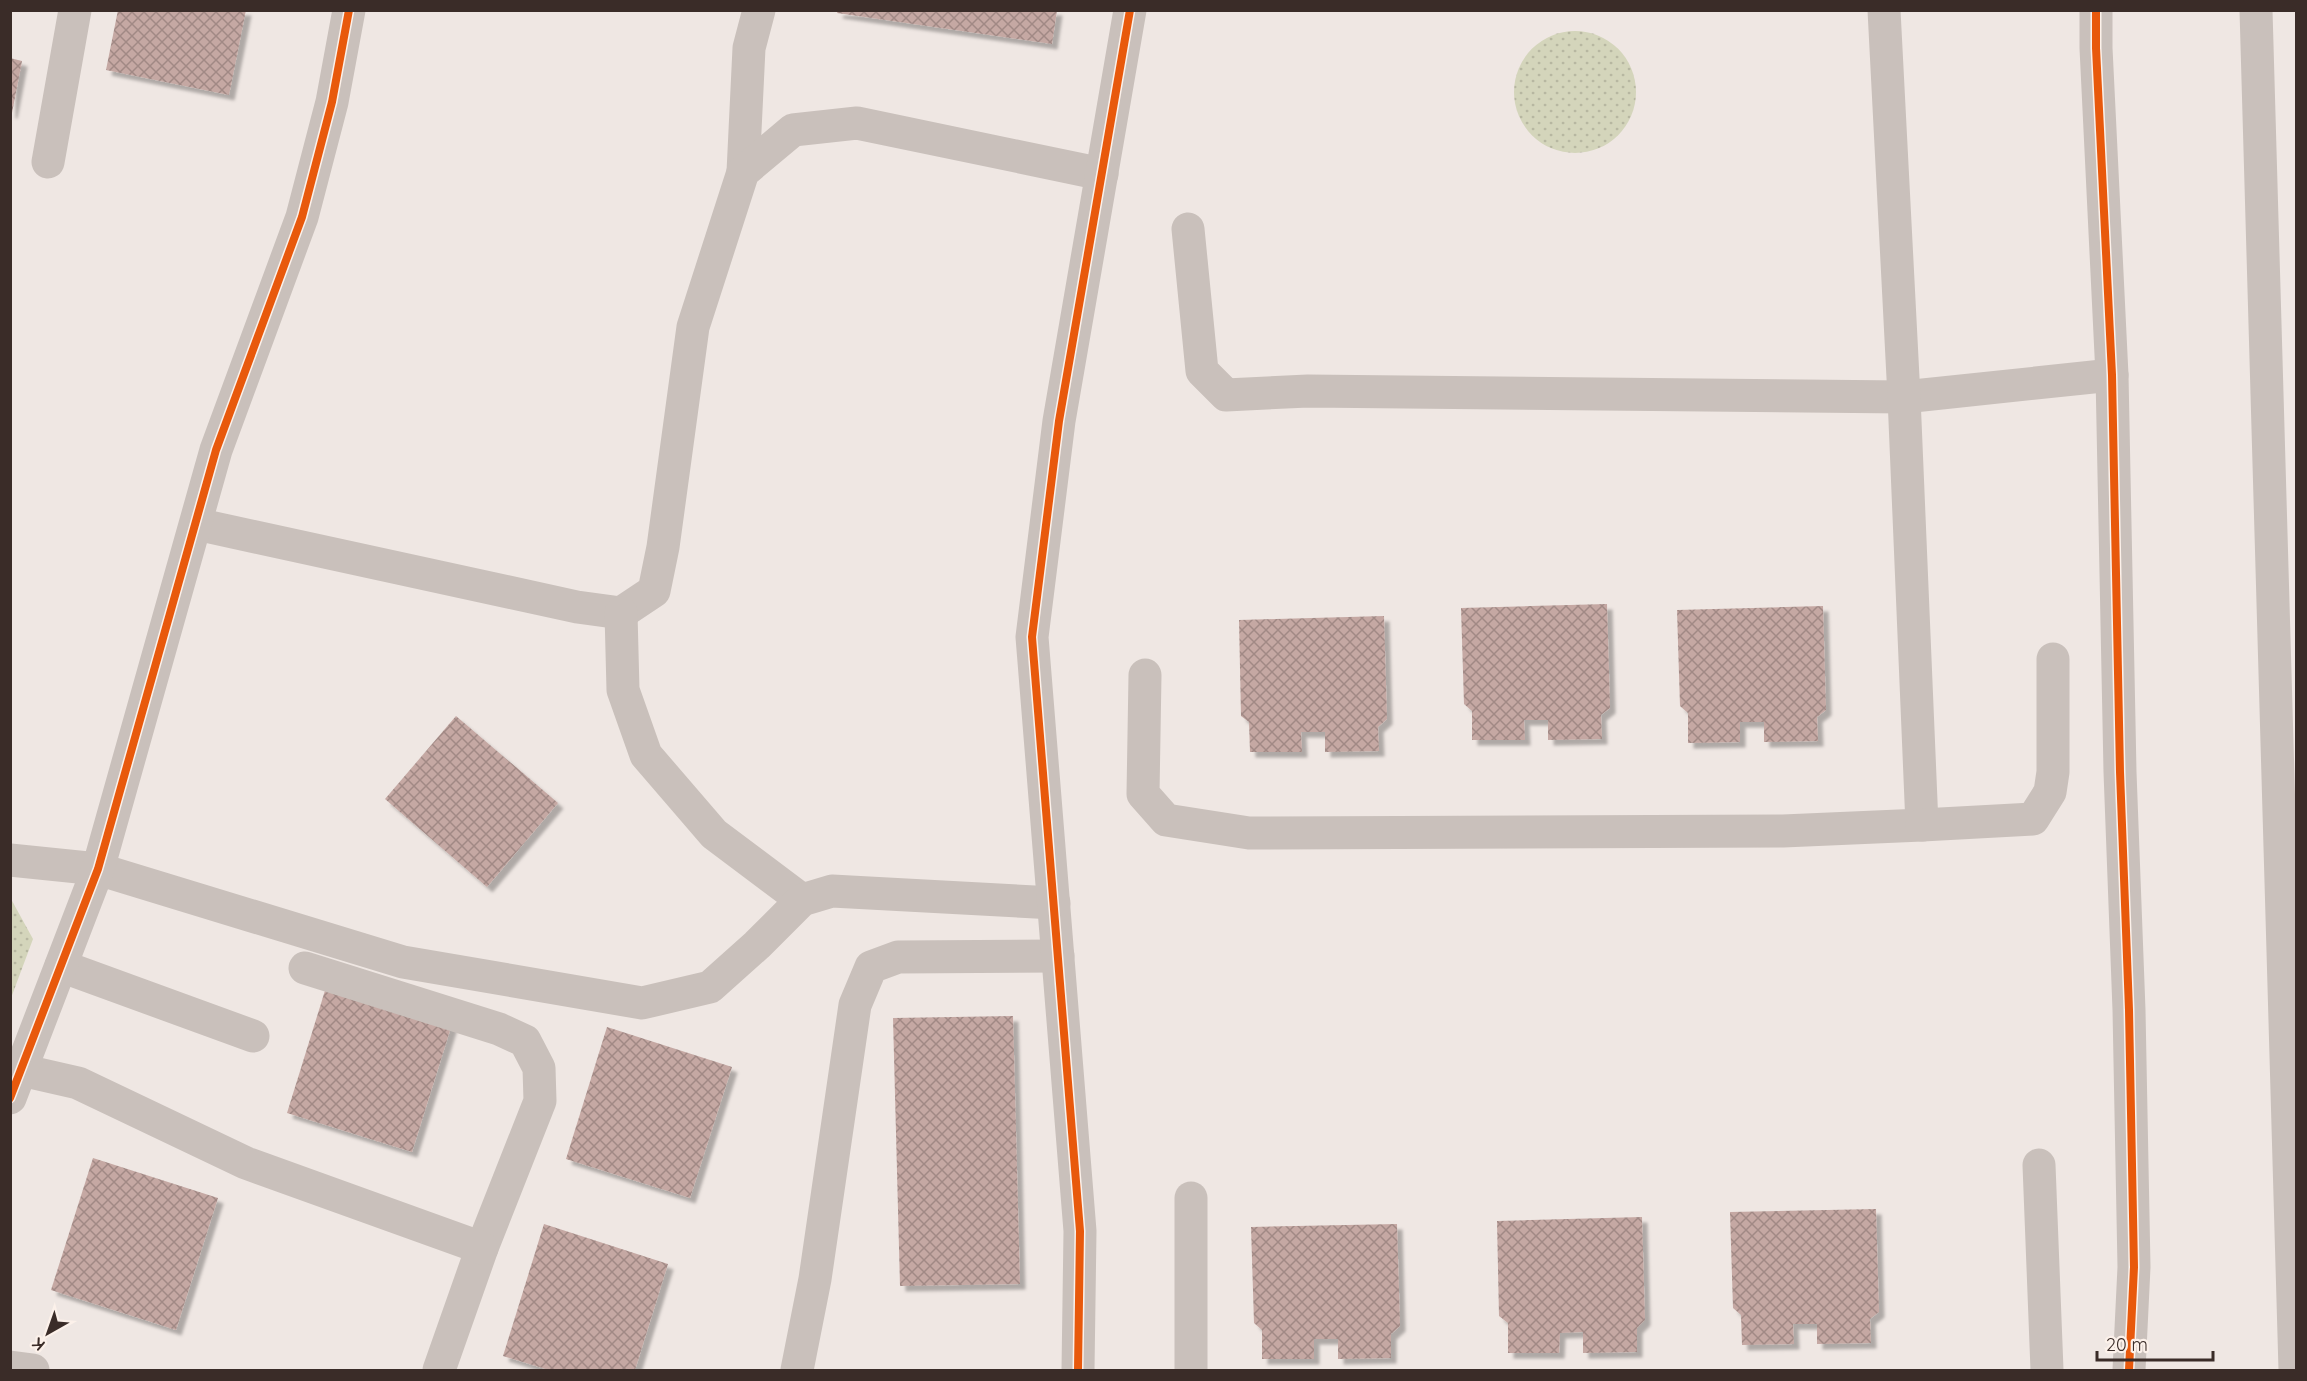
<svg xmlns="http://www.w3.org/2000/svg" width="2307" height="1381" viewBox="0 0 2307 1381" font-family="Quicksand,sans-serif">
<defs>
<pattern id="park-dots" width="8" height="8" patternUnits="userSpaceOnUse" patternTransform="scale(1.5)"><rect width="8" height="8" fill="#d4d5bb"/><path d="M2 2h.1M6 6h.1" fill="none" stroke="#b7b7a1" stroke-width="1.8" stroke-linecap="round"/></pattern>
<pattern id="building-cross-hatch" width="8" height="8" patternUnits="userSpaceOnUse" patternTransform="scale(1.5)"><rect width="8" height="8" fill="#c5a8a3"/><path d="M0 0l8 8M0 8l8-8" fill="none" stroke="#a18985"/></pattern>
<filter id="shadow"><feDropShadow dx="5.5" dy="5.5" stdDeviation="1.5" flood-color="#0004"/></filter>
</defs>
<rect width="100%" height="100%" fill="#efe7e3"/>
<g fill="url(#park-dots)">
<circle cx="1575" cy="92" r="61"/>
<polygon points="11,899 33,939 11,998 10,899"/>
</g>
<g fill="url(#building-cross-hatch)" filter="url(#shadow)">
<polygon points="118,10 246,10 229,95 106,70"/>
<polygon points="838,10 1057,10 1052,44 837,13"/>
<polygon points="10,58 22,61 12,113 10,113"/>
<polygon points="1607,604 1610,708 1601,715 1602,739 1548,740 1548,720 1524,720 1525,740 1472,740 1472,711 1464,704 1461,608"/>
<polygon points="1823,606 1826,710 1817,717 1818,741 1764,742 1764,722 1740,722 1740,742 1688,743 1688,713 1680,706 1677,610"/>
<polygon points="1384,616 1387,719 1378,727 1379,751 1325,752 1325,732 1301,732 1302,752 1250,752 1249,722 1241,716 1239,620"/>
<polygon points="456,716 558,803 487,887 385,799"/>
<polygon points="328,981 453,1021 412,1152 287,1113"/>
<polygon points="1013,1016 1020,1284 900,1286 893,1018"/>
<polygon points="607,1027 732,1067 690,1198 566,1159"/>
<polygon points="93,1158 218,1198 176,1330 51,1290"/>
<polygon points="1876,1209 1879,1312 1870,1319 1871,1343 1817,1344 1817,1324 1793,1324 1794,1344 1742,1345 1741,1315 1733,1308 1730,1212"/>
<polygon points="1642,1217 1645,1320 1637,1328 1637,1352 1583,1353 1583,1332 1560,1333 1559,1353 1508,1353 1508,1323 1499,1316 1497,1221"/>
<polygon points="544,1224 668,1264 635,1370 549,1370 503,1356"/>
<polygon points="1397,1224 1400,1326 1391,1334 1391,1358 1338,1359 1338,1339 1314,1339 1314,1359 1262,1359 1262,1330 1254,1323 1251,1227"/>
</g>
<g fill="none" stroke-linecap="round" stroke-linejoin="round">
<g stroke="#c9c0bb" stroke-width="33">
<polyline points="2096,10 2096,48 2112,375 2120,772 2129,1010 2134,1267 2129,1370"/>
<polyline points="2256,10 2295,1370"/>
<polyline points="48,162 75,10"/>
<polyline points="743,172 749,48 759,10"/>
<polyline points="1188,229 1202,371 1226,395 1308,391 1904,397 2112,375"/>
<polyline points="196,524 577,607 621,613 654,591 663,547 693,327 743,172 793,130 857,123 1102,174"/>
<polyline points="621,613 623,690 646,755 714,834 802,900"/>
<polyline points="1145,675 1143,794 1166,820 1249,833 1783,831 1922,825 1904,397 1884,10"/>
<polyline points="1922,825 2033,819 2050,792 2053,772 2053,659"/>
<polyline points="10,860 98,869 403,962 642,1003 710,987 757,945 802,900 832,891 1054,903"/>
<polyline points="61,966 253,1036"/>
<polyline points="305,968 499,1029 525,1041 539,1068 540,1101 482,1248 439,1370"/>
<polyline points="21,1070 78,1083 246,1163 482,1248"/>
<polyline points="10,1098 98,869 216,450 302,217 332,102 349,10"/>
<polyline points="2039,1165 2047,1370"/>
<polyline points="10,1367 33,1370"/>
<polyline points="797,1370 815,1279 855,1005 871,967 898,957 1058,956"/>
<polyline points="1078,1370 1080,1231 1032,637 1059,421 1130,10"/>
<polyline points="1191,1370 1191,1198"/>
</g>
<defs>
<g id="cycleway">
<polyline points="2096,10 2096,48 2112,375 2120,772 2129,1010 2134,1267 2129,1370"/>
<polyline points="10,1098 98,869 216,450 302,217 332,102 349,10"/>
<polyline points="1078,1370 1080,1231 1032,637 1059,421 1130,10"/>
</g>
</defs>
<use href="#cycleway" stroke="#fcf1ea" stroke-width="11"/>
<use href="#cycleway" stroke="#e8590c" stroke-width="8"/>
</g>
<rect width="2307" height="1381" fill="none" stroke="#3a2c28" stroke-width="24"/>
<g transform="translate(48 1333) rotate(220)" stroke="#fcf1ea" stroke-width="4.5" paint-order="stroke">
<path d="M0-4.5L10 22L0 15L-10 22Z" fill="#3a2c28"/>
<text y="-9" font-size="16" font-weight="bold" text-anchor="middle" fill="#3a2c28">K</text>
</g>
<path d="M2097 1351v9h116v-9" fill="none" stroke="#3a2c28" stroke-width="3"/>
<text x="2106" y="1351" font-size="18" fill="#3a2c28" stroke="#fcf1ea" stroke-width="4.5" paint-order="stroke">20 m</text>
</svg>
